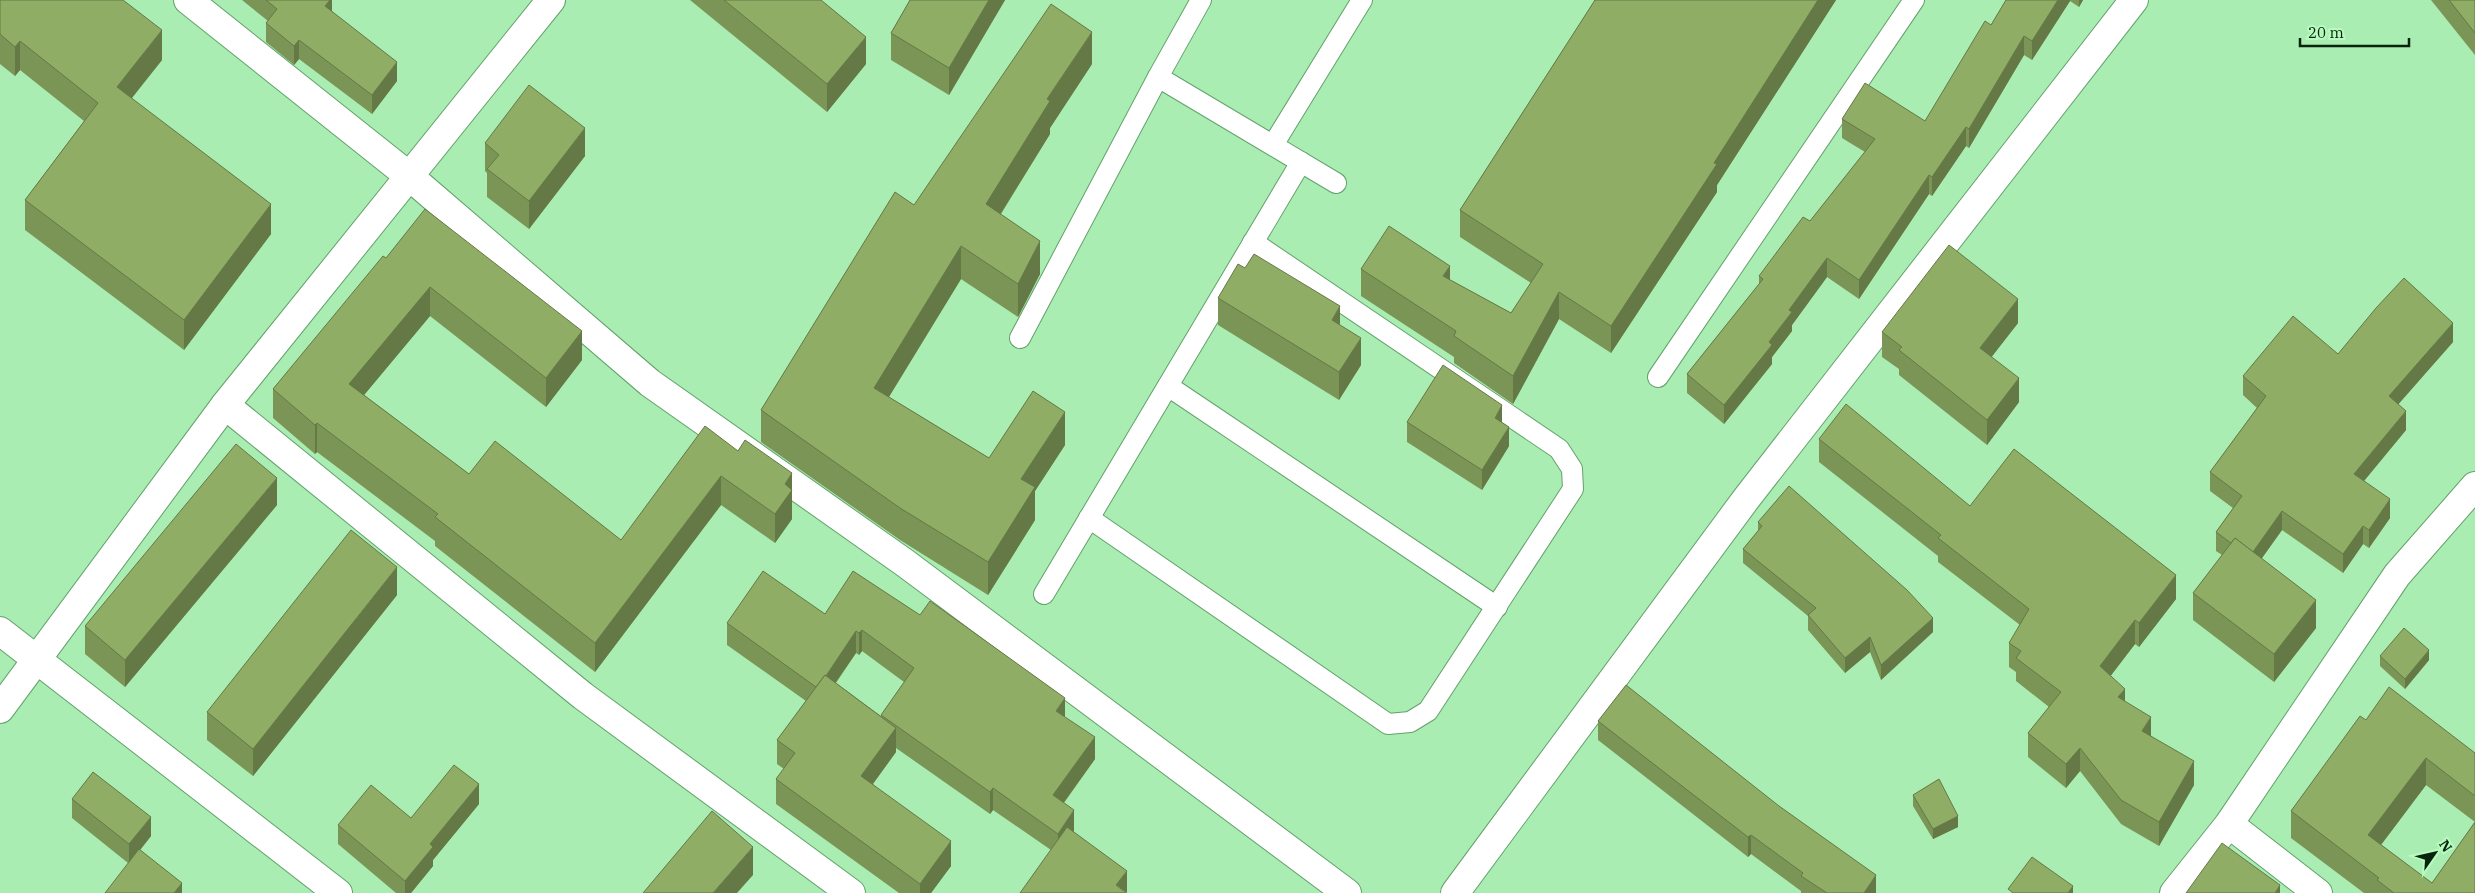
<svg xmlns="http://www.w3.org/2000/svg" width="2475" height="893" viewBox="0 0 2475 893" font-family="'IBM Plex Serif',serif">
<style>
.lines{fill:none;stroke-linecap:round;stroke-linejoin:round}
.service-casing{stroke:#62a26b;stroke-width:22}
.minor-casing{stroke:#62a26b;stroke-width:30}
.service{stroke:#fff;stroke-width:20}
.minor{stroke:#fff;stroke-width:28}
.wall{fill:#7b9556;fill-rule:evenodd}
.shaded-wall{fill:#647946}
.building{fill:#8fad64;stroke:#647946}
</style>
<rect width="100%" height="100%" fill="#aaedb2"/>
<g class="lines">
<defs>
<g id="service">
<polyline points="1158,77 1336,183"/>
<polyline points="1273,145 1362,0"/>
<polyline points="1020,338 1158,77 1201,0"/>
<polyline points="1658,377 1914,0"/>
<polyline points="1168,386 1497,607"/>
<polyline points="1089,518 1388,724 1410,722 1428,711 1573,489 1572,469 1559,449 1253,242"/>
<polyline points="1044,594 1301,162"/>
</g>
<g id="minor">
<polyline points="188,0 409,176 650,383 905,563 1347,893"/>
<polyline points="225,405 583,696 851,893"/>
<polyline points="0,631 338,893"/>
<polyline points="0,709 225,405 551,0"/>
<polyline points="2229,824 2318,893"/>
<polyline points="1455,893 1746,499 2134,0"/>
<polyline points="2174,893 2229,824 2397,575 2475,486"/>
</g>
</defs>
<use href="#service" class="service-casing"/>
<use href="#minor" class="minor-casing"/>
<use href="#service" class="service"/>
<use href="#minor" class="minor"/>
</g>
<g class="wall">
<polygon points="0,0 162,60 131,98 271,234 184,350 25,230 25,200 84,121 20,70 15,76 0,64"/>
<polygon points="242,0 332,0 332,11 397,81 372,114 299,59 294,65 266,42 266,23 268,21"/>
<polygon points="690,0 821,0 866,64 827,112"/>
<polygon points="910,0 1005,0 949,95 891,60 891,33"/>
<polygon points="1595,0 1836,0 1717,185 1717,192 1611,353 1559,319 1513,404 1454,363 1454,357 1361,296 1361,269 1450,280 1511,313 1531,283 1460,237 1460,210"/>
<polygon points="2006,0 2083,0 2079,7 2070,1 2032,60 2024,55 1969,148 1966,146 1932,196 1929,194 1859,299 1827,277 1792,325 1792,331 1772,357 1772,364 1724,424 1687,393 1687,374 1759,284 1759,276 1810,221 1865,152 1842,138 1842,119 1925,121 1991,25"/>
<polygon points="2431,0 2475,0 2475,55"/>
<polygon points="1092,64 1050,128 1050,134 1001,214 1040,274 1018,317 961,279 889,397 989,458 1065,445 1035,491 1035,520 988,595 900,540 761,442 761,410 914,205"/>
<polygon points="485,143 585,156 529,229 487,197 487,173 485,171"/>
<polygon points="386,258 582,360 546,407 430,316 364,395 469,474 621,540 738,451 792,489 792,519 775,543 721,505 595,672 435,546 435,541 317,452 315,454 273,418 273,389"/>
<polygon points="1218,298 1340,325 1361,365 1339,400 1218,325"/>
<polygon points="2018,323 1991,357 2019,402 1987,445 1899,375 1899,369 1882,357 1882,332"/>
<polygon points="2453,342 2398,404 2406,430 2364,481 2390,518 2369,548 2363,544 2343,573 2282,530 2261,559 2316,628 2274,682 2193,620 2193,593 2222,555 2216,551 2216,532 2233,508 2210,491 2210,472 2257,408 2243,395 2243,376 2338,354"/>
<polygon points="1407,422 1502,422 1509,446 1482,490 1407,442"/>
<polygon points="1819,439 2176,599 2139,647 2135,644 2110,676 2125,701 2151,736 2194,785 2159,846 2121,824 2080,771 2066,788 2028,757 2028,733 2049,707 2016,681 2016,672 2009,667 2009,643 2020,625 1938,562 1938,556 1819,462"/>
<polygon points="277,505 125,687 85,654 85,626"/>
<polygon points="1758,522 1933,632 1881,680 1870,652 1845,673 1808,630 1808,616 1743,563 1743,549 1758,531"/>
<polygon points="397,595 253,776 207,740 207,712"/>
<path d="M 825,614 L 1065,717 L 1095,759 L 1064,803 L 1074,832 L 1074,833 L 1051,850 L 993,810 L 990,814 L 896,748 L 896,752 L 873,784 L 951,866 L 931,893 L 899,893 L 776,804 L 776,779 L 784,769 L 777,764 L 777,740 L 806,701 L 727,645 L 727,623 ZM 862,651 L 904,682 L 881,716 L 836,683 L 856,653 L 859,655 Z"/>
<polygon points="2380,656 2429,660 2405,689 2380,666"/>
<path d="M 2366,720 L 2475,753 L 2475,893 L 2364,893 L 2291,838 L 2291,811 ZM 2426,785 L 2475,822 L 2432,883 L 2381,845 Z"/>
<polygon points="1598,721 1876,893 1801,893 1801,891 1751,854 1748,857 1598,740"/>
<polygon points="1913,795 1958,827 1933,839 1913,806"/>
<polygon points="72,799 151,836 140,850 182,893 128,863 72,818"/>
<polygon points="479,804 433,860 433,866 411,893 396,893 338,844 338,825 411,818"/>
</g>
<g class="shaded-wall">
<polygon points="330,0 332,0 332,17 325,6"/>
<polygon points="989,0 1005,0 949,95 949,68"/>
<polygon points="1818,0 1836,0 1717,185 1717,192 1611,353 1611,326 1714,163"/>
<polygon points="2058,0 2070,0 2070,1 2032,60 2032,41"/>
<polygon points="2079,0 2083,0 2079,7"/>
<polygon points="162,30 162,60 117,117 117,87"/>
<polygon points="1092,32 1092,64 1050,128 1050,134 986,237 986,204 1047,99"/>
<polygon points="2024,36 2024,55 1969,148 1969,129"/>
<polygon points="866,37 866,64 827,112 827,84"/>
<polygon points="299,40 299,59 294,65 294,46"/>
<polygon points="20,41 20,70 15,76 15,47"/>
<polygon points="397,62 397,81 372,114 372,95"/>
<polygon points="1966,127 1966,146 1932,196 1932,177"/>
<polygon points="585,128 585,156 529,229 529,201"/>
<polygon points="1929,175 1929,194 1859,299 1859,280"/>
<polygon points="271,204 271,234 184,350 184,320"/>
<polygon points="1040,241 1040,274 1018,317 1018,284"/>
<polygon points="961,246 961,279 874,421 874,388"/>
<polygon points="1827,258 1827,277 1792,325 1792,331 1772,357 1772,364 1724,424 1724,405 1769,342 1789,310"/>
<polygon points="1450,266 1450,293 1443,276"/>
<polygon points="430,287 430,316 349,413 349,384"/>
<polygon points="1559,292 1559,319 1513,404 1513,376"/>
<polygon points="2018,299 2018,323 1980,372 1980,348"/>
<polygon points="1340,306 1340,334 1332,320"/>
<polygon points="2453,323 2453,342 2389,415 2389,396"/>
<polygon points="582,331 582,360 546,407 546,378"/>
<polygon points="1361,338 1361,365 1339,400 1339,372"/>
<polygon points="2019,378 2019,402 1987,445 1987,420"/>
<polygon points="1502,405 1502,425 1495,418"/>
<polygon points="2406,411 2406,430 2354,493 2354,474"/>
<polygon points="1065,412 1065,445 1035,491 1035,520 988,595 988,562 1021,479"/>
<polygon points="317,423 317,452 315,454 315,425"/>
<polygon points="1509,427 1509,446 1482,490 1482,470"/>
<polygon points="792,473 792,519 775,543 775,514 785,484"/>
<polygon points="721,476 721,505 595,672 595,643"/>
<polygon points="277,478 277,505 125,687 125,660"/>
<polygon points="2390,499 2390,518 2369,548 2369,530"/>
<polygon points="2282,511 2282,530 2250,575 2250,556"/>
<polygon points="2363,526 2363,544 2343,573 2343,554"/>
<polygon points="397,567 397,595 253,776 253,749"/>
<polygon points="2176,575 2176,599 2139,647 2139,623"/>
<polygon points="2316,600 2316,628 2274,682 2274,654"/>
<polygon points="1933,618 1933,632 1881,680 1881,665"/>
<polygon points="2135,620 2135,644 2100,690 2100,666"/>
<polygon points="862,630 862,651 859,655 859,633"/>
<polygon points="856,631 856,653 817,709 817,687"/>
<polygon points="1870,637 1870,652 1845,673 1845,658"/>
<polygon points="2429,650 2429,660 2405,689 2405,679"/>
<polygon points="2125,689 2125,713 2118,697"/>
<polygon points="1065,698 1065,719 1056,711"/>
<polygon points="2151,717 2151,741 2142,731"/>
<polygon points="896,728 896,752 861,800 861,776"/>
<polygon points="1095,737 1095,759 1053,817 1053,795"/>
<polygon points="2080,748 2080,771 2066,788 2066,764"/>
<polygon points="2426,758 2426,785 2368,862 2368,835"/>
<polygon points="2194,761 2194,785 2159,846 2159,822"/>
<polygon points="479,784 479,804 433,860 433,866 411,893 405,893 405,881 430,844"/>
<polygon points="993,788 993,810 990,814 990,792"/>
<polygon points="1074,810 1074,832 1058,855 1058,834"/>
<polygon points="1958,816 1958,827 1933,839 1933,829"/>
<polygon points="151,817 151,836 129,864 129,844"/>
<polygon points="1751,835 1751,854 1748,857 1748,837"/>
<polygon points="951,841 951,866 931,893 920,893 920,884"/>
<polygon points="753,847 753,875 737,893 713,893"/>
<polygon points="1127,871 1127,893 1116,885"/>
<polygon points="1876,875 1876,893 1864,893"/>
<polygon points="182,883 182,893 174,893"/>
<polygon points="2280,885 2280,893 2275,893"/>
<polygon points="2073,886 2073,893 2068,893"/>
</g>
<g class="building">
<polygon points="0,0 123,0 162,30 117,87 271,204 184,320 25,200 98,103 20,41 15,47 0,34"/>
<polygon points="266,0 330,0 325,6 397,62 372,95 299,40 294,46 266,23 277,9"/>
<polygon points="724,0 821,0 866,37 827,84"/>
<polygon points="910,0 989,0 949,68 891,33"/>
<polygon points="1595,0 1818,0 1714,163 1717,164 1611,326 1559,292 1513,376 1454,336 1456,331 1361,269 1389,226 1450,266 1443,276 1511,313 1543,264 1460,210"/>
<polygon points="2006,0 2058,0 2032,41 2024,36 1969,129 1966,127 1932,177 1929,175 1859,280 1827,258 1789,310 1792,312 1769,342 1772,345 1724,405 1687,374 1763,279 1759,276 1803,217 1810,221 1875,139 1842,119 1865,83 1925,121 1985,21 1991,25"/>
<polygon points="2449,0 2475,0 2475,33"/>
<polygon points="1051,4 1092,32 1047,99 1050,101 986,204 1040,241 1018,284 961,246 874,388 989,458 1033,391 1065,412 1021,479 1035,487 988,562 900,508 761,410 895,192 914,205"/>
<polygon points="529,85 585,128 529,201 487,169 499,155 485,143"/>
<polygon points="425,209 582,331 546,378 430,287 349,384 469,474 495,441 621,540 705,426 738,451 745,440 792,473 785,484 792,490 775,514 721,476 595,643 435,517 438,514 317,423 315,425 273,389 383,256 386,258"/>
<polygon points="1949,245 2018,299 1980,348 2019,378 1987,420 1899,350 1902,347 1882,332"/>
<polygon points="1254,254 1340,306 1332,320 1361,338 1339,372 1218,298 1238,264 1245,268"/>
<polygon points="2404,278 2453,323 2389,396 2406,411 2354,474 2390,499 2369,530 2363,526 2343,554 2282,511 2253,552 2235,538 2231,543 2216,532 2242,496 2210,472 2266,396 2243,376 2293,316 2338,354 2376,308"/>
<polygon points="1443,365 1502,405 1495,418 1509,427 1482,470 1407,422"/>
<polygon points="1846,404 1970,506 2014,449 2176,575 2139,623 2135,620 2100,666 2125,689 2118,697 2151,717 2142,731 2194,761 2159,822 2121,800 2080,748 2066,764 2028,733 2061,692 2016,658 2021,651 2009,643 2029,609 1938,538 1941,535 1819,439"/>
<polygon points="236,444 277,478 125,660 85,626"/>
<polygon points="1789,486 1907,590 1933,618 1881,665 1870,637 1845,658 1808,615 1816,608 1743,549 1762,526 1758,522"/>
<polygon points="351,530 397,567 253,749 207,712"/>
<polygon points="2235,538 2316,600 2274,654 2193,593"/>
<polygon points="763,571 825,614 853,571 920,615 930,601 1065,698 1056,711 1095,737 1053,795 1074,810 1058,834 993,788 990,792 881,715 914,668 862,630 859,633 856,631 826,676 825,675 816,687 727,623"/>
<polygon points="2404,628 2429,650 2405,679 2380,656"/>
<polygon points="825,675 896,728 861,776 951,841 920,884 776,779 795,753 777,740"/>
<polygon points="1626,685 1779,806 1876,875 1864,893 1827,893 1801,876 1803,873 1751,835 1748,837 1598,721"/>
<polygon points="2389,687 2475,753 2475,796 2426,758 2368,835 2432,883 2475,822 2475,893 2394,893 2377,880 2379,878 2291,811 2360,716 2366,720"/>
<polygon points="454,765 479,784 430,844 433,847 405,881 338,825 371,785 411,818"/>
<polygon points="93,772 151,817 129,844 72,799"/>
<polygon points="1939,779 1958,816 1933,829 1913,795"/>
<polygon points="712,811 753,847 713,893 643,893"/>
<polygon points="1067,827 1127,871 1116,885 1126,893 1020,893"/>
<polygon points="2222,843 2280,885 2275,893 2186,893"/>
<polygon points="139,849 182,883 174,893 105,893"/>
<polygon points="2032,857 2073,886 2068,893 2013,893 2008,889"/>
</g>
<g transform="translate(2435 853) rotate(56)" stroke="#b7fbbe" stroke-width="4" paint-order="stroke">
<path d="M0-4L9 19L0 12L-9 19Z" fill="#08230d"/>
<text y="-8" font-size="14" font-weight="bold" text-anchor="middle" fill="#08230d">N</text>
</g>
<path d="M2300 38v8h109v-8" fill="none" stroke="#08230d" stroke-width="2.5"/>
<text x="2308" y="38" font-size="15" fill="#08230d" stroke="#b7fbbe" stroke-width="4" paint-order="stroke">20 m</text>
</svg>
